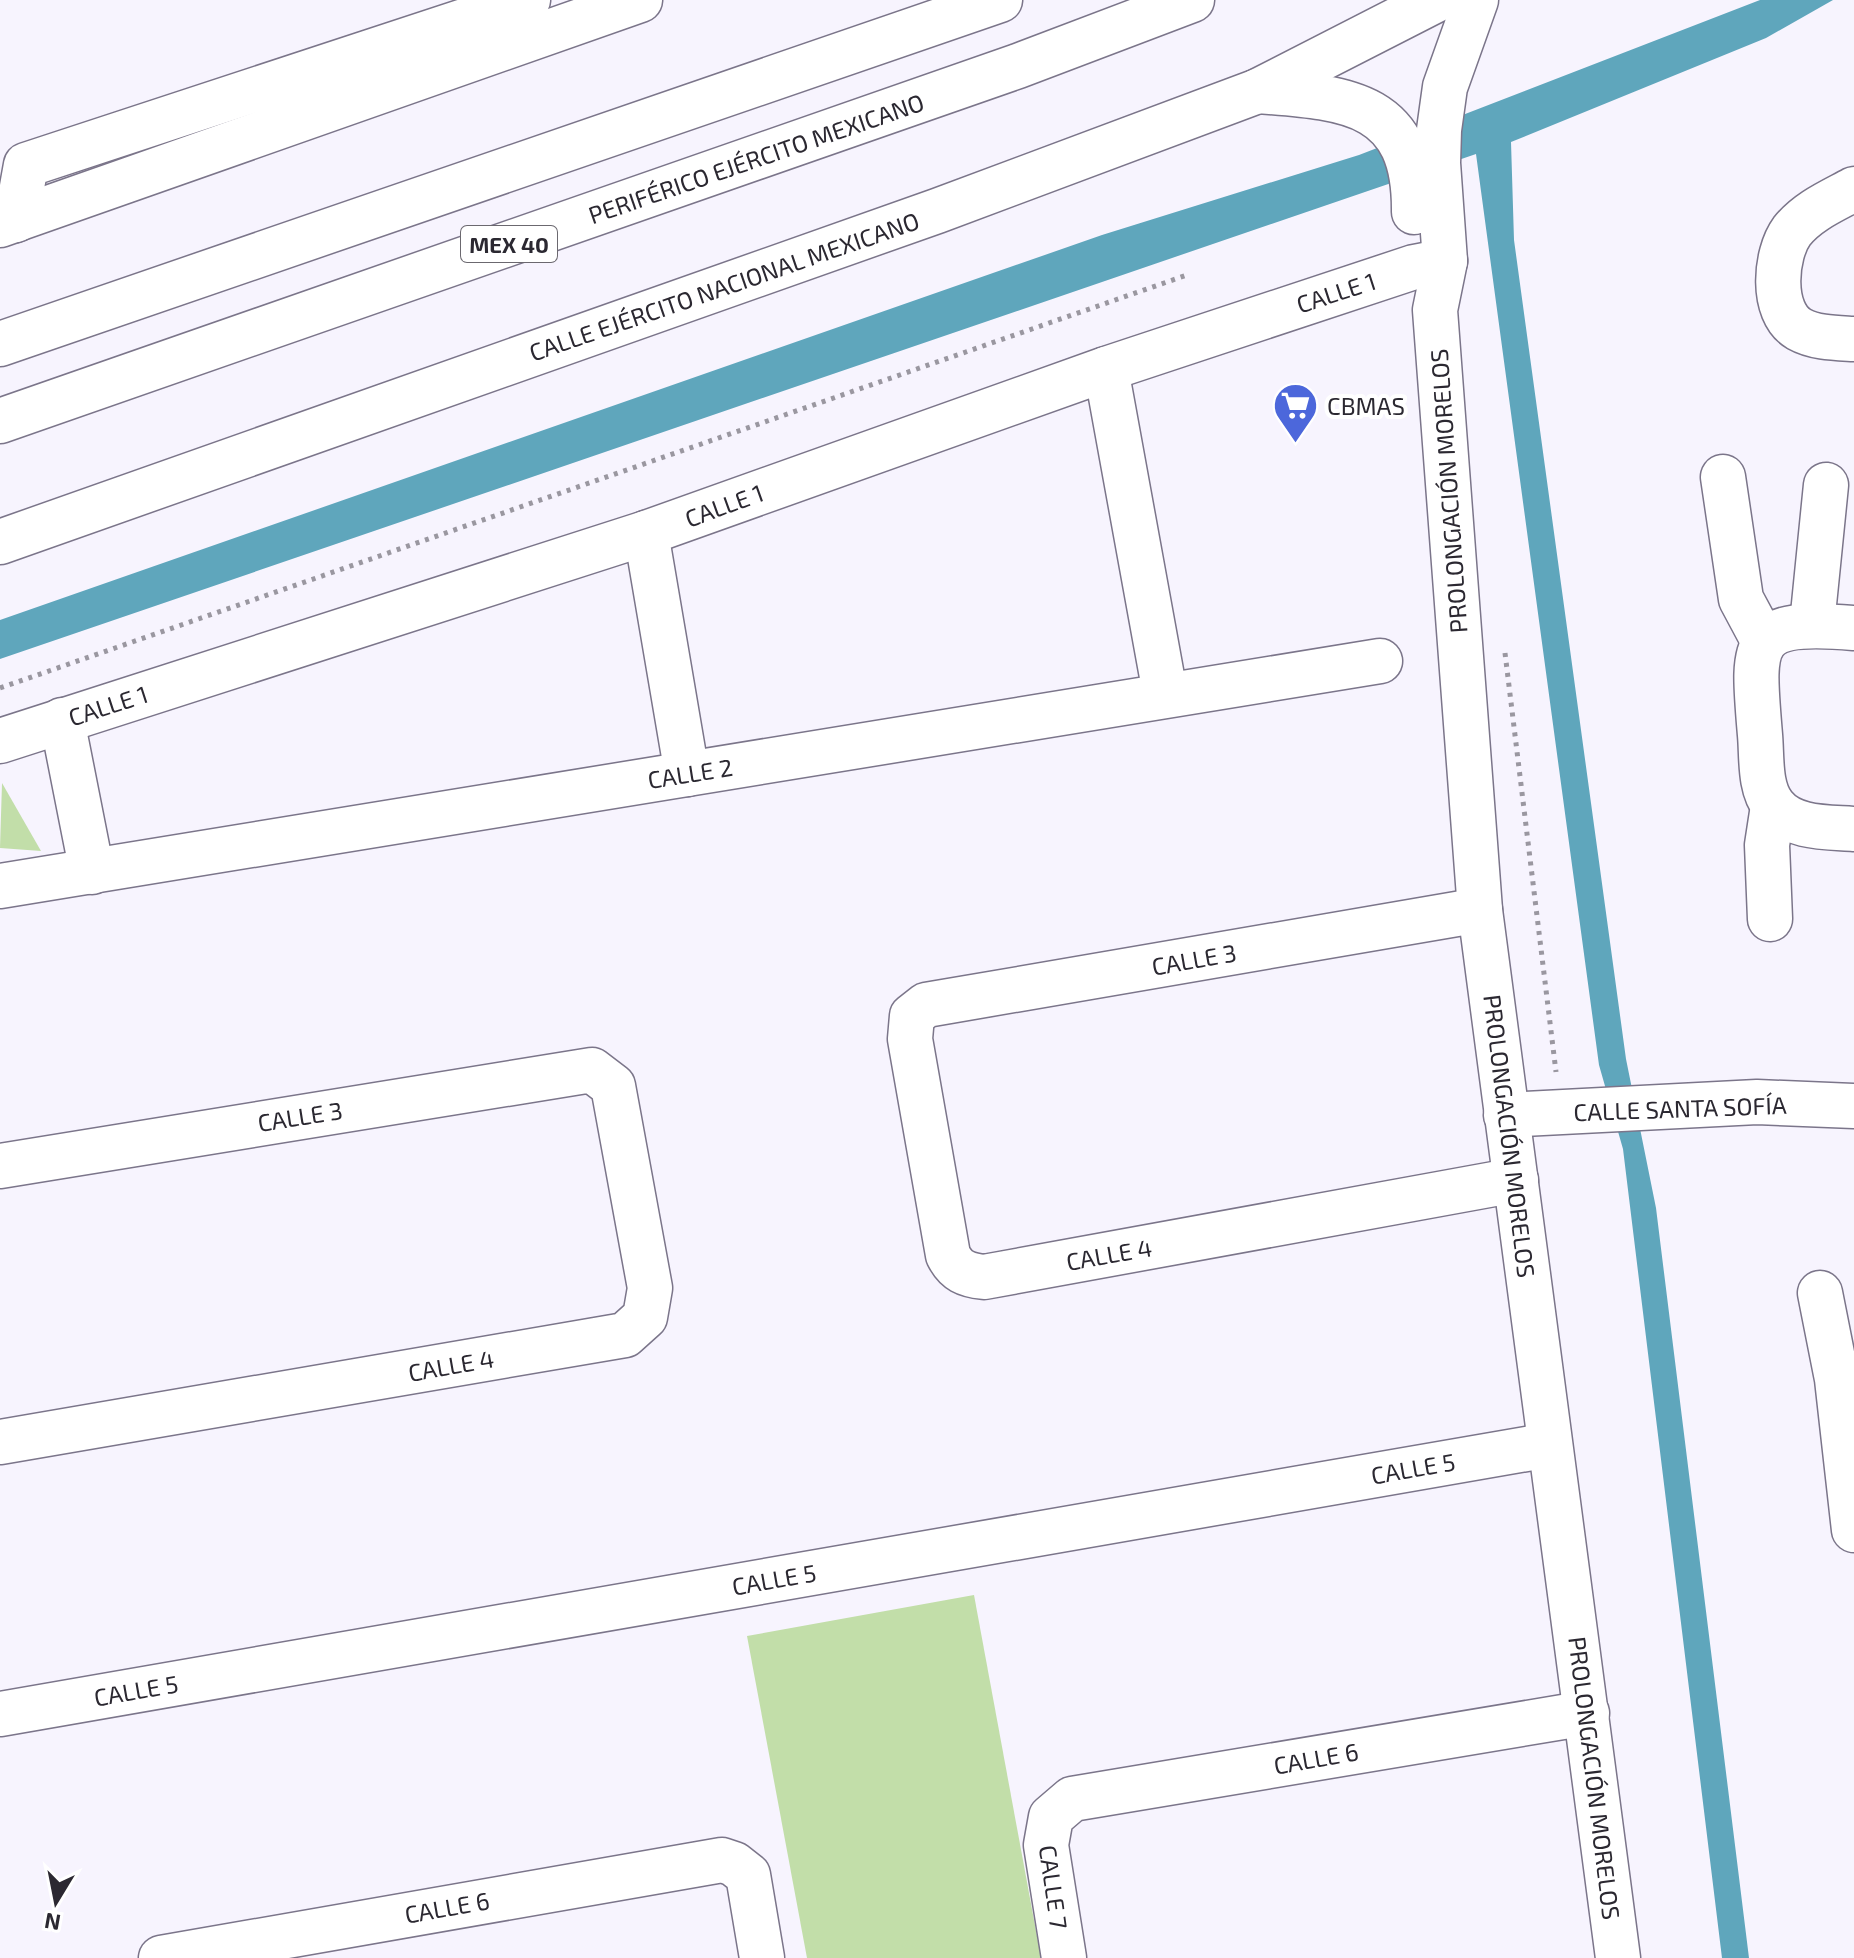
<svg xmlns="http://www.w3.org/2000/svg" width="1854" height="1958" viewBox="0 0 1854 1958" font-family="'Exo 2',sans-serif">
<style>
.green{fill:#c2dea9}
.water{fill:#5fa6bc}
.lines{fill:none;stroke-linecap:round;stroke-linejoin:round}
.street-casing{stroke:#7b758a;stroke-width:47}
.secondary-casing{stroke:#7b758a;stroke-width:47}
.highway-casing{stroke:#7b758a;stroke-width:47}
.path{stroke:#9a97a0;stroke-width:5;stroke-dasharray:4 6;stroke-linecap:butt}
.street{stroke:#fff;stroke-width:44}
.secondary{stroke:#fff;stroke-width:44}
.highway{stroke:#fff;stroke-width:44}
.labels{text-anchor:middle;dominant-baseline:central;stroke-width:8;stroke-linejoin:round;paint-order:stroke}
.shield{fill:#fff;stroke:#6b686f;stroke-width:2}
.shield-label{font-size:22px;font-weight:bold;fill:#2b2831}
.street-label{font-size:24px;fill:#2b2831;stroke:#fff}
.poi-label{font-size:24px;fill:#2b2831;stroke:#fff;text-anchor:start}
</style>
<rect width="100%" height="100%" fill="#f7f4fe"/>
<g class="green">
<polygon points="2,783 41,851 0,848"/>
<polygon points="974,1595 1041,1958 807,1958 747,1636"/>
</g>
<polygon class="water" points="1760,0 1833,0 1766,38 1511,142 1514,240 1626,1059 1656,1208 1749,1958 1722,1958 1623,1149 1599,1065 1476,154 0,659 0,620 1102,235 1359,155"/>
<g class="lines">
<defs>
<g id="street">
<path d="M 1854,189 C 1832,201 1808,211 1792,231 C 1775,254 1770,312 1799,329 C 1815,338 1836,338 1854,339"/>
<polyline points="16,220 26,165 528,0"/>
<polyline points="1106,369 1165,693"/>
<polyline points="1723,477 1741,599 1764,642"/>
<polyline points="646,533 687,774"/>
<polyline points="1812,624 1826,485"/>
<path d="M 1854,628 C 1748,619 1752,640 1760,735 C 1762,757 1759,788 1774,806 C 1792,829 1827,827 1854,829"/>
<polyline points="62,720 92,872"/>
<polyline points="0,741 646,533 1106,369 1414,267 1445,261"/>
<polyline points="0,886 1380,661"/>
<path d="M 1480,910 L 926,1005 L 912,1016 L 910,1039 L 948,1255 C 956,1271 966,1275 984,1277 L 1516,1180"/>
<polyline points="1770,919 1767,845 1773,806"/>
<polyline points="0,1166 592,1070 613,1086 650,1288 645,1317 625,1335 0,1442"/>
<polyline points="1820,1293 1837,1379 1854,1530"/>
<polyline points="0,1714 1549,1445"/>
<polyline points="161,1958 722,1860 734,1864 748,1875 762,1958"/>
<polyline points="1064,1958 1046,1845 1051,1817 1072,1799 1587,1713"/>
</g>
<g id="secondary">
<polyline points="1476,0 1445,87 1439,130 1438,163 1445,261 1435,310 1480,910 1618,1958"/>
<path d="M 1258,91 C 1349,98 1415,102 1414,212"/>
<polyline points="0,225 640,0"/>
<polyline points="0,542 937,211 1258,91 1436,0"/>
<polyline points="1506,1115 1757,1102 1854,1106"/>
</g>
<g id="highway">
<polyline points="0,344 1000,0"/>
<polyline points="0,421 1018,66 1192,0"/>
</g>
</defs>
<use href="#street" class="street-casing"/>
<use href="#secondary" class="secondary-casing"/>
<use href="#highway" class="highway-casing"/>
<g class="path">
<polyline points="1505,653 1556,1072"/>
<polyline points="0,688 1187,275"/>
</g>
<use href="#street" class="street"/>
<use href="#secondary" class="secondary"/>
<use href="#highway" class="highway"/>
</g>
<defs>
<symbol id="supermarket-pin" viewBox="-11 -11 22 30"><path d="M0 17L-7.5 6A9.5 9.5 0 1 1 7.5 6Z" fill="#4c67db" stroke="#fff"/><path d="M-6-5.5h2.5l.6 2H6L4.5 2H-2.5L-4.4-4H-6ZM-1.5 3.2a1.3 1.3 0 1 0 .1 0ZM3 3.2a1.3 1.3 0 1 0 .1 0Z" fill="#fff"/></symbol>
</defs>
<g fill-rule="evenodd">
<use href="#supermarket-pin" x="1270" y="380" width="51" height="69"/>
</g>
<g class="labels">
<rect class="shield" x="461" y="226" width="96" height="36" rx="6"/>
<g class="shield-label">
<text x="509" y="244">MEX 40</text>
</g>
<g class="street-label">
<text transform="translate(756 158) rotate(-19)">PERIFÉRICO EJÉRCITO MEXICANO</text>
<text transform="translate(724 286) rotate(-19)">CALLE EJÉRCITO NACIONAL MEXICANO</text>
<text transform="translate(1336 292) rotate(-18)">CALLE 1</text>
<text transform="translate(1448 491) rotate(-94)">PROLONGACIÓN MORELOS</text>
<text transform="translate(724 505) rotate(-20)">CALLE 1</text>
<text transform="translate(108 705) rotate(-18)">CALLE 1</text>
<text transform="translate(690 773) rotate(-9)">CALLE 2</text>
<text transform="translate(1194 959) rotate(-10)">CALLE 3</text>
<text transform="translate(1680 1108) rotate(-2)">CALLE SANTA SOFÍA</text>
<text transform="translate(300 1116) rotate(-9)">CALLE 3</text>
<text transform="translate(1510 1136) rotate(83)">PROLONGACIÓN MORELOS</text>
<text transform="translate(1109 1254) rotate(-10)">CALLE 4</text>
<text transform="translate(451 1365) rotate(-10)">CALLE 4</text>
<text transform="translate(1413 1468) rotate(-10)">CALLE 5</text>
<text transform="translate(774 1579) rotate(-10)">CALLE 5</text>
<text transform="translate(136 1690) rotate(-10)">CALLE 5</text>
<text transform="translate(1316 1758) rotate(-10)">CALLE 6</text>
<text transform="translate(1595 1778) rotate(83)">PROLONGACIÓN MORELOS</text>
<text transform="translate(1054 1887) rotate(82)">CALLE 7</text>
<text transform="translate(447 1907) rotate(-10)">CALLE 6</text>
</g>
<g class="poi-label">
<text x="1327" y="405">CBMAS</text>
</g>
</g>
<g transform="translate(56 1902) rotate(190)" stroke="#ffffff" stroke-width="6" paint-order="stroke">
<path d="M0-6L14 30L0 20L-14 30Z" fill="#2b2831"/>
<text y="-12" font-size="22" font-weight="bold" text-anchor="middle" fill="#2b2831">N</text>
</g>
</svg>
